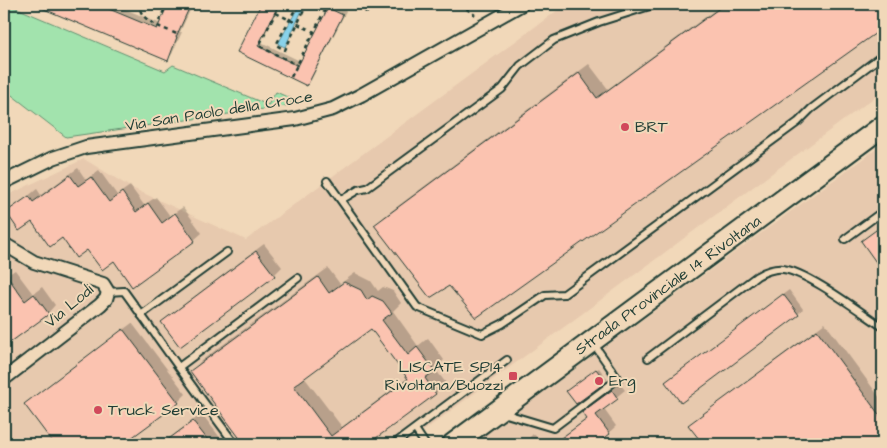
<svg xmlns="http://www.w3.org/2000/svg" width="887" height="448" viewBox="0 0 887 448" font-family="'Architects Daughter',sans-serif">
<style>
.built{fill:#e7c9ae}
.green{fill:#a2e3ad;stroke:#609070}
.water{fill:#89d2ea;stroke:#5f96a1}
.shadow{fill:#0003;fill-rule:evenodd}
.building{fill:#fbc3b0;stroke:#1f3d34;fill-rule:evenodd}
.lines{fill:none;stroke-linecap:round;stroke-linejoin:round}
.lane-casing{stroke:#1f3d34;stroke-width:10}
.street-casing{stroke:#1f3d34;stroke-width:16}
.primary-casing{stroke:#1f3d34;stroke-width:24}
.path{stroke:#1f3d34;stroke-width:2.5;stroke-dasharray:4 4;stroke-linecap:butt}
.lane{stroke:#f1d8b9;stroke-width:6}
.street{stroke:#f1d8b9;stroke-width:12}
.primary{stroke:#f1d8b9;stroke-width:20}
.poi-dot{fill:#d1495b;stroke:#f1d8b9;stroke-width:2}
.labels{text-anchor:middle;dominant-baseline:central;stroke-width:4;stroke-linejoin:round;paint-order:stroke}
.street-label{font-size:16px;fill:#1f3d34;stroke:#f1d8b9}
.poi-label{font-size:16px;fill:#1f3d34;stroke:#f1d8b9;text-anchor:start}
</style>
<rect width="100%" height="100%" fill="#f1d8b9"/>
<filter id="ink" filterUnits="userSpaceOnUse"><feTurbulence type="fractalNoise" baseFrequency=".02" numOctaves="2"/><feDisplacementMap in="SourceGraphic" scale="10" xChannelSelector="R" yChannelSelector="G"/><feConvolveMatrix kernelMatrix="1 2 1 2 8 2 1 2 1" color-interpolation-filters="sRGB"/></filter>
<g filter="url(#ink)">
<g class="built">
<polygon points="566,4 607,4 609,7 614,4 883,4 883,91 406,444 4,444 4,197 84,159 130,187 246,240"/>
<polygon points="883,144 883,444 472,444"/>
</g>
<polygon class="green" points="4,4 7,4 165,71 173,65 268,105 276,92 292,99 292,105 66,137 4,89"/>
<polygon class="water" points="300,4 305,4 285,47 278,44"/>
<g class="shadow">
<polygon points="41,4 113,4 161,24 170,4 193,4 180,32 182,32 172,54 167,59 40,6"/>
<polygon points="262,4 280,4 261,42 302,62 329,8 333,4 346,11 311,80 307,84 238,52"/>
<polygon points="723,4 883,4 883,27 476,316 450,284 376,225 386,215 589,64 608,89"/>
<polygon points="78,168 86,180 99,170 117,195 130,186 144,205 156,197 170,216 183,207 202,233 194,240 114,259 62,237 32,220 8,212 37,189 41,195"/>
<polygon points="883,224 883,269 863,241"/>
<polygon points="264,244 282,267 274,275 163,322 171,314"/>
<path d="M 328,268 L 340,284 L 355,273 L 371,281 L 378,291 L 383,287 L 393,291 L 401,303 L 393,311 L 418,346 L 428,338 L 444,360 L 435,369 L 446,383 L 436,393 L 366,444 L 245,444 L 192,371 L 201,361 ZM 371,327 L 408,378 L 342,427 L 304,377 Z"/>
<polygon points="15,270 33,294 42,287 55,305 48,313 4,345 4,273 6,276"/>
<polygon points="789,290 803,309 798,314 672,377"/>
<polygon points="132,323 186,394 178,402 121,444 55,444 25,405 33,397"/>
<polygon points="825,323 883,402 883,444 704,444 690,425 698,418"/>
<polygon points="599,368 607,379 605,381 570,389"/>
<polygon points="620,384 625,390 603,408 616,426 597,444 552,444 588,418 584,412"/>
<polygon points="202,414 225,444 161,444"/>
<polygon points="533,434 548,444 523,444"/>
</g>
<g class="building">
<polygon points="32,4 97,4 157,29 168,4 191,4 176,37 177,37 168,61"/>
<polygon points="261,4 279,4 258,46 298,66 328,8 343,15 307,86 237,52"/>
<polygon points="725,4 883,4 883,28 476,318 449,286 430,298 374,225 579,73 597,98"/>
<polygon points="70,175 78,186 91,177 109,202 122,192 136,212 148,203 162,223 175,213 195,241 132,287 114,261 102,270 87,250 76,258 62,238 50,247 32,222 19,231 6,212 29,196 33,202"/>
<polygon points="883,225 883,272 861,241"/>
<polygon points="256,251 275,276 180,347 161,322"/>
<polygon points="4,272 25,301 34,294 49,314 4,347"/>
<path d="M 318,277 L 329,293 L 344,282 L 361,290 L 367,300 L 372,296 L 383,301 L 392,313 L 382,320 L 408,355 L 417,347 L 435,371 L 425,378 L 436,394 L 368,444 L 244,444 L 190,371 ZM 371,329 L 408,379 L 331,436 L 294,386 Z"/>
<polygon points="783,294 799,315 681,403 665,382"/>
<polygon points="123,329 179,403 123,444 54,444 24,404"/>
<polygon points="817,330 883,420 883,444 703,444 688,425"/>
<polygon points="596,369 606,382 576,404 566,391"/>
<polygon points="612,390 618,399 596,415 610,434 596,444 553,444 587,419 582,412"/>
<polygon points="193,421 211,444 162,444"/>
</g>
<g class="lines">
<defs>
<g id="lane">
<polyline points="327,181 417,307 482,334 502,324 545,295 564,294 798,122 811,109 883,55"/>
<polyline points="341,200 358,190 367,188 502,89 520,66 554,40 599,22 656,4"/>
<polyline points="845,239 883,211"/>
<path d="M 108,292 L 124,291 C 161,342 197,394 235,444"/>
<polyline points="141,315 227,252"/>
<path d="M 648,358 L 757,276 C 766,271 774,268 783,269 C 808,272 860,312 883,327"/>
<polyline points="179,367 298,278"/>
<polyline points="503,413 553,428 618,379 593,343"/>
<polyline points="415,429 425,444"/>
<polyline points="394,444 507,360"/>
</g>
<g id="street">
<polyline points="4,182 53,158 86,147 295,119 333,109 361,95 522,4"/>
<polyline points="4,244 34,262 103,284 108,292 106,299 100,305 4,379"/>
</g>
<polyline id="primary" points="453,444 883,126"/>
</defs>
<use href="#lane" class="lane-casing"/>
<use href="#street" class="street-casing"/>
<use href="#primary" class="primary-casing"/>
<g class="path">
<path d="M 138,4 L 140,4 C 137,21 166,29 179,35"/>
<polyline points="280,4 259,46 297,65"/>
<polyline points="298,4 276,45 285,50 307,4"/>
<polyline points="350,4 371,14"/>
<polyline points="460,4 475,15"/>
<polyline points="111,9 113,4"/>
<polyline points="276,13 314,32"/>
<polyline points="159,21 167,4"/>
<polyline points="291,77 328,4"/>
</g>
<use href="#lane" class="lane"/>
<use href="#street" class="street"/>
<use href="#primary" class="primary"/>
</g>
</g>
<g class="poi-dot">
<circle cx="625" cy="127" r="5"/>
<rect x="508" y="371" width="10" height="10" rx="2.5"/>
<circle cx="599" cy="381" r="5"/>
<circle cx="98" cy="410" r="5"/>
</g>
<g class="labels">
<g class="street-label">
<text transform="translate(219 111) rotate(-9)">Via San Paolo della Croce</text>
<text transform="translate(668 285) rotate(-36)">Strada Provinciale 14 Rivoltana</text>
<text transform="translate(69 306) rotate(-40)">Via Lodi</text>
</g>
<g class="poi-label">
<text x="635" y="127">BRT</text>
<text x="503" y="367" text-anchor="end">LISCATE SP14<tspan x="503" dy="18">Rivoltana/Buozzi</tspan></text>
<text x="609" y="381">Erg</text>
<text x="108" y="410">Truck Service</text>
</g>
</g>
<rect width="887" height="448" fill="none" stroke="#f1d8b9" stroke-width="20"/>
<rect x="10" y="10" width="867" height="428" fill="none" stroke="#1f3d34" stroke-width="2" filter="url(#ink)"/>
</svg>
